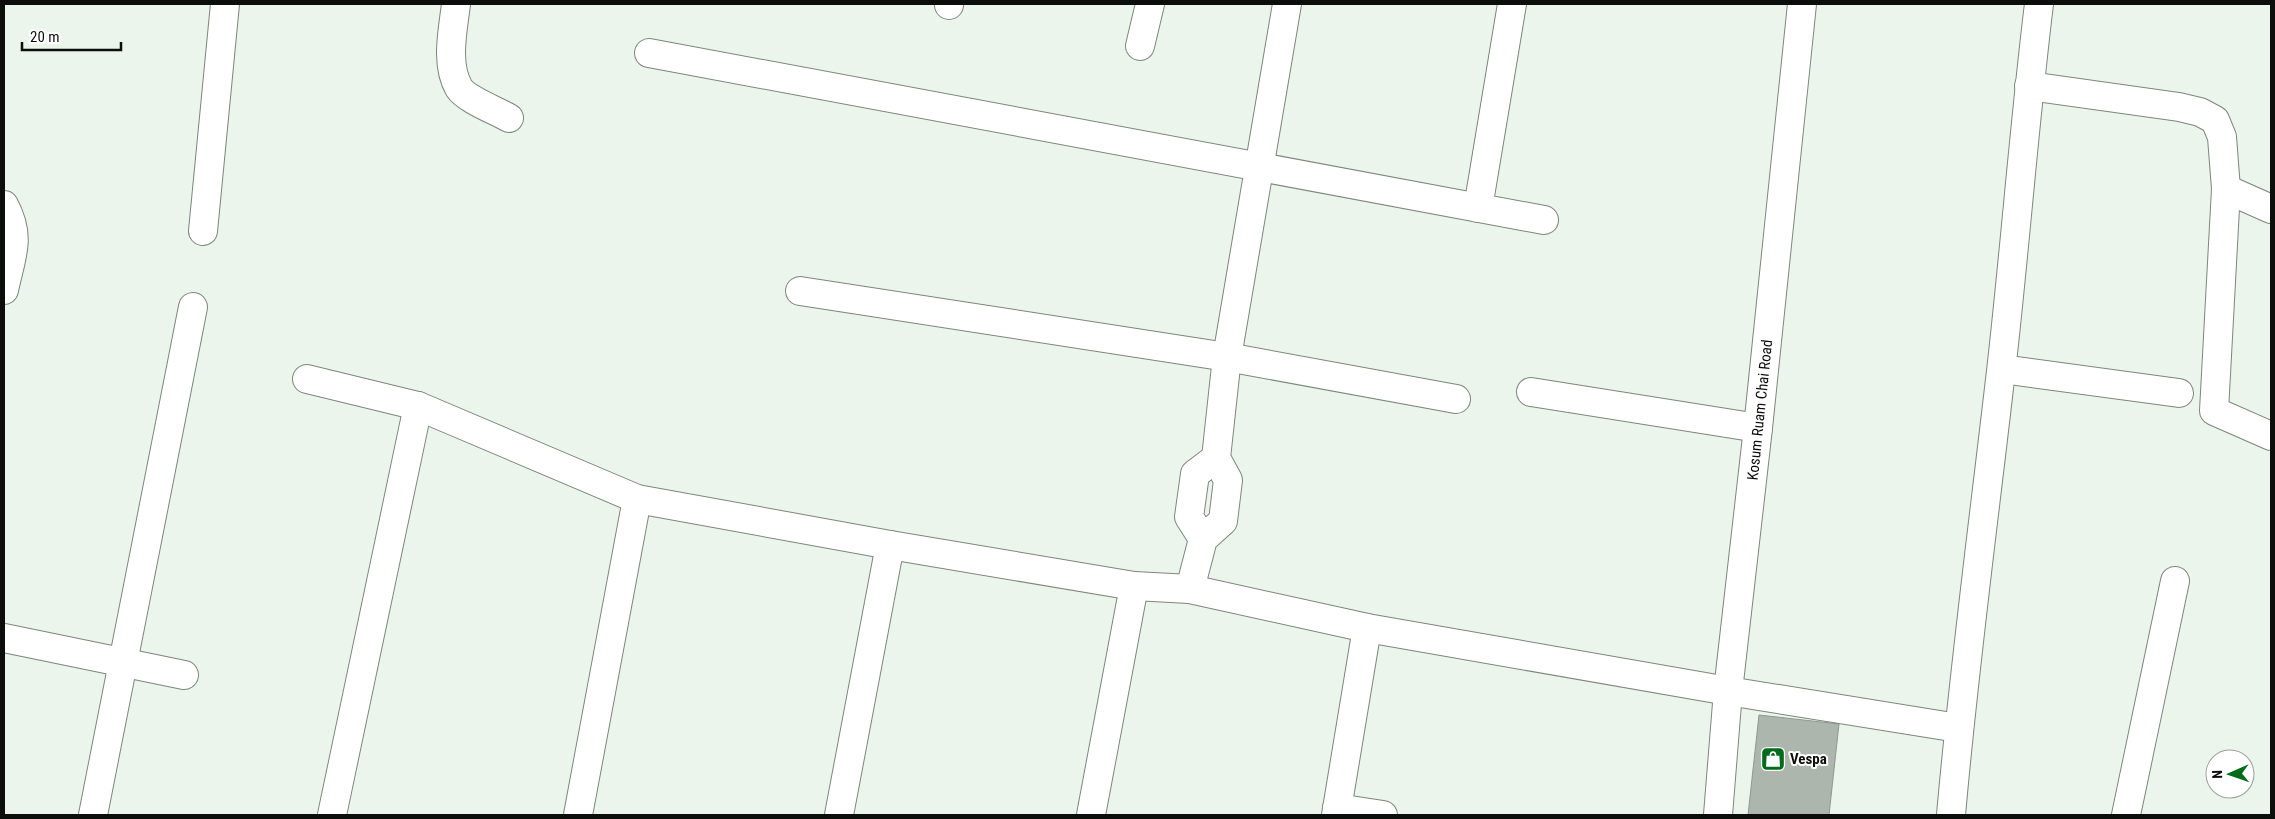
<svg xmlns="http://www.w3.org/2000/svg" width="2275" height="819" viewBox="0 0 2275 819" font-family="'Roboto Condensed',sans-serif">
<style>
.building{fill:#acb6ac;stroke:#8f988f}
.lines{fill:none;stroke-linecap:round;stroke-linejoin:round}
.minor-casing{stroke:#7d867d;stroke-width:30}
.minor{stroke:#fff;stroke-width:28}
.labels{text-anchor:middle;dominant-baseline:central;stroke-width:4;stroke-linejoin:round;paint-order:stroke}
.street-label{font-size:15px;fill:#0b0e0b;stroke:#fff}
.poi-label{font-size:15px;font-weight:bold;fill:#0b0e0b;stroke:#fff;text-anchor:start}
</style>
<rect width="100%" height="100%" fill="#ebf5eb"/>
<polygon class="building" points="1759,715 1839,724 1829,815 1748,815"/>
<g class="lines">
<defs>
<g id="minor">
<path d="M 456,4 C 453,30 445,64 459,88 C 466,99 497,111 509,118"/>
<polyline points="949,5 949,4"/>
<polyline points="1140,46 1150,4"/>
<polyline points="649,53 1544,220"/>
<polyline points="2029,86 2179,107 2200,112 2215,120 2222,137 2226,189 2214,411 2271,436"/>
<polyline points="2226,189 2271,209"/>
<path d="M 4,205 C 22,238 11,256 4,290"/>
<polyline points="1478,208 1512,4"/>
<polyline points="203,231 225,4"/>
<polyline points="800,291 1227,357 1456,399"/>
<polyline points="2002,369 2179,393"/>
<polyline points="307,379 418,406 637,499 890,545 1134,586 1190,589 1367,628 1728,691 1958,728"/>
<polyline points="1531,392 1758,428"/>
<polyline points="1203,539 1189,517 1195,474 1216,458"/>
<polyline points="1190,589 1203,539 1223,521 1228,480 1216,458 1227,357 1287,4"/>
<polyline points="4,638 184,675"/>
<polyline points="1337,808 1383,815"/>
<polyline points="93,815 193,307"/>
<polyline points="332,815 418,406"/>
<polyline points="578,815 637,499"/>
<polyline points="839,815 890,545"/>
<polyline points="1091,815 1134,586"/>
<polyline points="1336,815 1367,628"/>
<polyline points="1718,815 1728,691 1758,428 1802,4"/>
<path d="M 1951,815 C 1964,667 1984,519 2001,371 C 2015,249 2024,126 2039,4"/>
<polyline points="2126,815 2175,581"/>
</g>
</defs>
<use href="#minor" class="minor-casing"/>
<use href="#minor" class="minor"/>
</g>
<defs>
<symbol id="shop-square" viewBox="-11 -11 22 22"><rect x="-9" y="-9" width="18" height="18" rx="4" fill="#006b1a" stroke="#fff"/><path d="M-5-2.5h2.3a2.7 3.5 0 0 1 5.4 0H5L5.5 6h-11ZM-1.5-2.5h3a1.5 2.3 0 0 0-3 0Z" fill="#fff"/></symbol>
</defs>
<g fill-rule="evenodd">
<use href="#shop-square" x="1759" y="745" width="28" height="28"/>
</g>
<g class="labels">
<g class="street-label">
<text transform="translate(1760 410) rotate(-84)">Kosum Ruam Chai Road</text>
</g>
<g class="poi-label">
<text x="1790" y="759">Vespa</text>
</g>
</g>
<rect width="2275" height="819" fill="none" stroke="#0b0e0b" stroke-width="10"/>
<g transform="translate(2230 774) rotate(268)"><circle r="24" fill="#ffffff" stroke="#9d9f9d"/>
<path d="M0-4L9 19L0 12L-9 19Z" fill="#006b1a"/>
<text y="-8" font-size="14" font-weight="bold" text-anchor="middle" fill="#0b0e0b">N</text>
</g>
<path d="M22 42v8h99v-8" fill="none" stroke="#0b0e0b" stroke-width="2.5"/>
<text x="30" y="42" font-size="15" fill="#0b0e0b" stroke="#ffffff" stroke-width="4" paint-order="stroke">20 m</text>
</svg>
